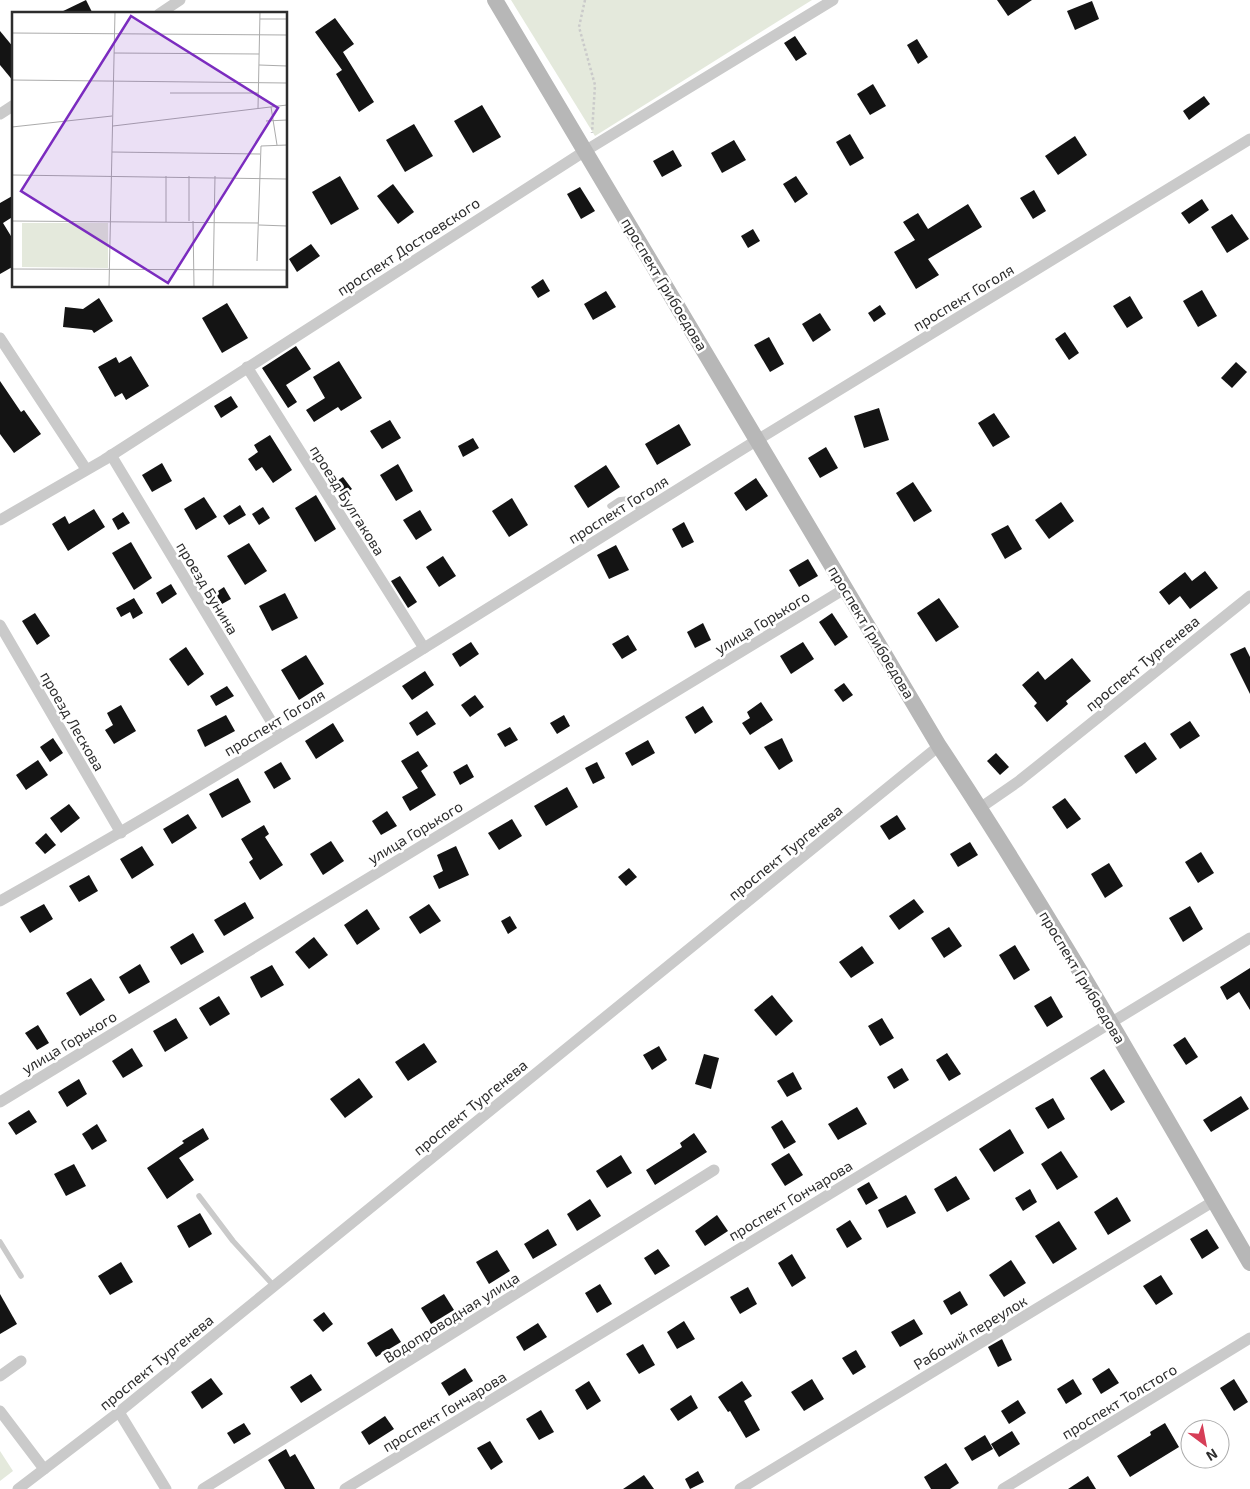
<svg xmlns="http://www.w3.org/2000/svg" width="1250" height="1489" viewBox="0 0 1250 1489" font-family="'Exo 2',sans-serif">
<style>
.green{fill:#e4e9dc}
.building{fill:#141414}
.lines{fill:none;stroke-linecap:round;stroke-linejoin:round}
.path{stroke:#cacaca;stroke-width:2.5;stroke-dasharray:2.5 2.5;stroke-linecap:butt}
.lane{stroke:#cacaca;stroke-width:5.5}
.street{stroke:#cacaca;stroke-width:11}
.secondary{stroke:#b7b7b7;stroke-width:16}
.labels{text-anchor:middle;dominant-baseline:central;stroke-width:5;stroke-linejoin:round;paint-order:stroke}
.street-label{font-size:15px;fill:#2d2d2d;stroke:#fff}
.inset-road{fill:none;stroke:#ababab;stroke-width:1}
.view{fill:#7b2cbf;fill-opacity:0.15;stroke:#7b2cbf;stroke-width:2.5}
.inset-edge{fill:none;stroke:#2d2d2d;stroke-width:2.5}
</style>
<rect width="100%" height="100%" fill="#fff"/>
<g class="green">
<polygon points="511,0 812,0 595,136"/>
<polygon points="0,1451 13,1471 0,1481"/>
</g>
<g class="building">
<polygon points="86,0 93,14 57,14"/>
<polygon points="997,0 1032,0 1008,16"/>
<polygon points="1092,1 1099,19 1075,30 1067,11"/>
<polygon points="335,18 354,44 343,52 374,102 359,112 336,74 342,70 315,32"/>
<polygon points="0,31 14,48 14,82 0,65"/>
<polygon points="795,36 807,54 796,61 784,43"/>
<polygon points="917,39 928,57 918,64 907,45"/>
<polygon points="873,84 886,106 870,115 857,94"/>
<polygon points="1204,96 1210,104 1189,120 1183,111"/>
<polygon points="482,105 501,137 473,153 454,121"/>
<polygon points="414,124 433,156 405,172 386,140"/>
<polygon points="850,134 864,158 850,166 836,142"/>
<polygon points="1075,136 1087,155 1058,175 1045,156"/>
<polygon points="734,140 746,160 722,173 711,153"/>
<polygon points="673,150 682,166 662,177 653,161"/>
<polygon points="340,176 359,209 331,225 312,192"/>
<polygon points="796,176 808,194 795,203 783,184"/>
<polygon points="393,184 414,212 398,224 377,196"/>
<polygon points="580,187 595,211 581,219 567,194"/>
<polygon points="1034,190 1046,211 1033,219 1020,198"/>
<polygon points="14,195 14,216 3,223 14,241 14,266 0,274 0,203"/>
<polygon points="1202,199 1209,210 1189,224 1181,213"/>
<polygon points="968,204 982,227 928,259 939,275 916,289 894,252 915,240 903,222 918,213 928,229"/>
<polygon points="1232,214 1249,239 1227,253 1211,227"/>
<polygon points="753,229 760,241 748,248 741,236"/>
<polygon points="311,244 320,256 297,272 289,259"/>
<polygon points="543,279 550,291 538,298 531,287"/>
<polygon points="1202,290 1217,316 1198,327 1183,301"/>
<polygon points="606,291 616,307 593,320 584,304"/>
<polygon points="1130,296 1143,318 1127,328 1113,306"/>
<polygon points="99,298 113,321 94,333 92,330 63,327 65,307 83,309"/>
<polygon points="227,303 248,338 222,353 202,318"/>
<polygon points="880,305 886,314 874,322 868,313"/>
<polygon points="820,313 831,330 813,342 802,324"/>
<polygon points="1065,332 1079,353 1069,360 1055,339"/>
<polygon points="769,337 784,364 770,372 754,345"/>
<polygon points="296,346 311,369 286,385 297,402 288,408 262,368"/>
<polygon points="131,356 149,386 126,400 122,393 115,397 98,367 116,357 119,363"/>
<polygon points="339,361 362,398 341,411 338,407 314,422 306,410 325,398 313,377"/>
<polygon points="1236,362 1247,372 1232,388 1221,378"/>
<polygon points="0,381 21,412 24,410 41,434 14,453 0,434"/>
<polygon points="231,396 238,407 221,418 214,406"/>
<polygon points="879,408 889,440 864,448 854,416"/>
<polygon points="994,413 1010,437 993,447 978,423"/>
<polygon points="390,420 401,438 382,449 370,431"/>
<polygon points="679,424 691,445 657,465 645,444"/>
<polygon points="270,435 292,470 273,483 262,467 256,471 248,459 258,452 254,445"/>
<polygon points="473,438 479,448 463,457 458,446"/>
<polygon points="826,447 838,468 820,478 808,458"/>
<polygon points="162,463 172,481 152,492 142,475"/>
<polygon points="398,464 413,491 396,501 380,475"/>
<polygon points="606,465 620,487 588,508 574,486"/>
<polygon points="343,477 352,489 343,495 334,483"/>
<polygon points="756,478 768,496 746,511 734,493"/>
<polygon points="913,482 932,511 914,522 896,493"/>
<polygon points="316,495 336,529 315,542 295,508"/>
<polygon points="204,497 217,517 196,530 184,509"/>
<polygon points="512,498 528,525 509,537 492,511"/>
<polygon points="1061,502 1074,521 1049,539 1035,520"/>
<polygon points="240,505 246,515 229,525 223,516"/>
<polygon points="263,507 270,518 259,525 252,514"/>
<polygon points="94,509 105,527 68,551 52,524 65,516 69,524"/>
<polygon points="420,510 432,530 416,540 403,520"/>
<polygon points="123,512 130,523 118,530 112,519"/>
<polygon points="684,522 694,542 682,548 672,529"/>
<polygon points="1008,525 1022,549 1005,559 991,534"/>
<polygon points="131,542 152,578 134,590 112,553"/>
<polygon points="249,543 267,571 245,585 227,556"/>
<polygon points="616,545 629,570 609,579 597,555"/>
<polygon points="443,556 456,576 439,587 426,567"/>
<polygon points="808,559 818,576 799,587 789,570"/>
<polygon points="1205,571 1218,588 1190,609 1180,596 1169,605 1159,592 1185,572 1192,581"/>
<polygon points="400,576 417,602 408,608 391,581"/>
<polygon points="171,584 177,594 162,604 156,593"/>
<polygon points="224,587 231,599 222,604 215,593"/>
<polygon points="285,593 298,618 272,631 259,606"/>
<polygon points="134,598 143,613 133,619 130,612 121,617 116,608"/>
<polygon points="939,598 959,627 936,642 917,613"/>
<polygon points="35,613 50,636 37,645 22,621"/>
<polygon points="832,613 848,637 835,646 819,622"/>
<polygon points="703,623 711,640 695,648 687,632"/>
<polygon points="628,635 637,650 622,659 612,644"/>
<polygon points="471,642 479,654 460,667 452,654"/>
<polygon points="803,642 814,659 791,674 780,656"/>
<polygon points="186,647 204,674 188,686 169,659"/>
<polygon points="1245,647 1250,657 1250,694 1230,654"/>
<polygon points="306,655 324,684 299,700 281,670"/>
<polygon points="1072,658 1091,681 1066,701 1068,704 1047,722 1034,706 1037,703 1022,685 1038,671 1045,680"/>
<polygon points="425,671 434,685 412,700 402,686"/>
<polygon points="844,683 853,695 843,702 834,690"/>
<polygon points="227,686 234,696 216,706 210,696"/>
<polygon points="475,695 484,707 470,717 461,705"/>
<polygon points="761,702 773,720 750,735 742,723 750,718 747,712"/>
<polygon points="121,705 136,731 114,744 105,730 113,725 107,713"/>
<polygon points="703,706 713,722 695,734 685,717"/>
<polygon points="427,711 436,724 417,736 409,723"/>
<polygon points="226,715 235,731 205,747 197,730"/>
<polygon points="564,715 570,726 557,734 550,723"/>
<polygon points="1190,721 1200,736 1180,749 1170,734"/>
<polygon points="333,723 344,741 316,759 305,741"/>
<polygon points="510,727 518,740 505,747 497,734"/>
<polygon points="53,738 63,753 50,762 40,747"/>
<polygon points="782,738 793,761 779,770 764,747"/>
<polygon points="648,740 655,753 632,766 625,753"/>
<polygon points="1145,742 1157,759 1136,774 1124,756"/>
<polygon points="418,751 428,766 421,771 436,795 410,811 402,797 418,788 401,761"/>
<polygon points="996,753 1009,767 1000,775 987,761"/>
<polygon points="38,760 48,775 26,790 16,775"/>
<polygon points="281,762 291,779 274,789 264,772"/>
<polygon points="597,762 605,778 593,784 585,768"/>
<polygon points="467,764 474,777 460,785 453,772"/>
<polygon points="238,778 251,802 222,818 209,794"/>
<polygon points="567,787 578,807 546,826 534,806"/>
<polygon points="1065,798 1081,819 1067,829 1052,807"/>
<polygon points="69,804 80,818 61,833 50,818"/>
<polygon points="387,811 397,826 381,835 372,821"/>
<polygon points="188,814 197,828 172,844 163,829"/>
<polygon points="897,815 906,829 889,840 880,826"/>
<polygon points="512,819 522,836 499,850 488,833"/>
<polygon points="264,825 269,834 265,837 283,865 260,880 249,862 253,859 241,839"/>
<polygon points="46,833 56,845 45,854 35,843"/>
<polygon points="331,841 344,861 323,875 310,854"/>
<polygon points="970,842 978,855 958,867 950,854"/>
<polygon points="142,846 154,865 132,879 120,859"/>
<polygon points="456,846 469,875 439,889 433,876 443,871 437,855"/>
<polygon points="1201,852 1214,873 1198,883 1185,862"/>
<polygon points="1109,863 1123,886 1105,898 1091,874"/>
<polygon points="629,868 637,877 626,886 618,877"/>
<polygon points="89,875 98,891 79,902 69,886"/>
<polygon points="914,899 924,912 899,930 889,916"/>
<polygon points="245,902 254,918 224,936 214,920"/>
<polygon points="44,904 53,919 30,933 20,917"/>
<polygon points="429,904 441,921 420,934 409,917"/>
<polygon points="1190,906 1203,929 1183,942 1169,918"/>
<polygon points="367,909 380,929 357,945 344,925"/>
<polygon points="510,916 517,928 508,934 501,921"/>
<polygon points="949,927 962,946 944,958 931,938"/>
<polygon points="193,933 204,952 181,965 170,947"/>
<polygon points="314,937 328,955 309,969 295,952"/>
<polygon points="1015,945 1030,970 1014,980 999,955"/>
<polygon points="862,946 874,963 851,978 839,962"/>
<polygon points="140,964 150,982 129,994 119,977"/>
<polygon points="272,965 284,985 261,998 250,977"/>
<polygon points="1250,968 1250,1010 1239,992 1227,1000 1220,987"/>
<polygon points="91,978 105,1000 80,1016 66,993"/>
<polygon points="772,995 793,1021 776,1036 754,1010"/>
<polygon points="219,996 230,1014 210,1026 199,1008"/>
<polygon points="1051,996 1063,1017 1047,1027 1034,1006"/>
<polygon points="176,1018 188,1038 165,1052 153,1031"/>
<polygon points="882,1018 894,1038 880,1046 868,1026"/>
<polygon points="38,1025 49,1043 37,1050 25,1033"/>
<polygon points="1185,1037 1198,1057 1186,1065 1173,1045"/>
<polygon points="424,1043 437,1062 408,1081 395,1062"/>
<polygon points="659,1046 667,1060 652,1070 643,1055"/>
<polygon points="132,1048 143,1066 123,1078 112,1061"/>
<polygon points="947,1053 961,1074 949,1081 936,1060"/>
<polygon points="704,1054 719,1058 711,1089 695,1084"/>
<polygon points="902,1068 909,1080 894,1089 887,1077"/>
<polygon points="1104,1069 1125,1102 1111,1111 1090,1078"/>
<polygon points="793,1072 802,1089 787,1097 777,1081"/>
<polygon points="359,1078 373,1097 345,1118 330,1099"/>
<polygon points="79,1079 87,1094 67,1107 58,1092"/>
<polygon points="1241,1096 1249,1109 1211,1132 1203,1120"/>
<polygon points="1053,1098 1065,1119 1048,1129 1035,1108"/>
<polygon points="857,1107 867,1124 838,1140 828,1124"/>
<polygon points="29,1110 37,1122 16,1135 8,1123"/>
<polygon points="782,1120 796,1142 784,1149 771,1127"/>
<polygon points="97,1124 107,1141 92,1150 82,1134"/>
<polygon points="203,1128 209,1139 179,1158 194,1180 167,1199 147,1168 184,1143 182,1141"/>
<polygon points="1010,1129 1024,1153 994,1172 979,1149"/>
<polygon points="694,1133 707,1152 655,1185 646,1170 682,1147 680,1143"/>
<polygon points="1061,1151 1078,1177 1057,1190 1041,1164"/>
<polygon points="789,1153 803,1175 785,1186 771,1164"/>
<polygon points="621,1155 632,1173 607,1188 596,1171"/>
<polygon points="74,1164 86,1186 66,1196 54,1174"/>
<polygon points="956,1176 970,1199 947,1212 934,1189"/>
<polygon points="869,1182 878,1198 866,1205 857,1189"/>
<polygon points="1030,1189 1037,1202 1023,1211 1015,1198"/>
<polygon points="906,1195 916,1213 887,1228 878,1210"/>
<polygon points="1117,1197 1131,1221 1108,1235 1094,1212"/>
<polygon points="590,1199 601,1216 577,1231 567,1214"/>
<polygon points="200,1213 212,1234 189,1248 177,1226"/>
<polygon points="717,1215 728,1231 705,1246 695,1231"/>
<polygon points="850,1220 862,1239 847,1248 836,1229"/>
<polygon points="1059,1221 1077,1249 1053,1264 1035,1236"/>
<polygon points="548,1229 557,1245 533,1259 524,1244"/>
<polygon points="1207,1229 1219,1248 1202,1259 1190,1239"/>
<polygon points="658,1249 670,1266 655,1275 644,1258"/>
<polygon points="497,1250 510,1271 489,1284 476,1262"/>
<polygon points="792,1254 806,1278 792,1287 778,1263"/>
<polygon points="1011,1260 1026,1283 1004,1297 989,1275"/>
<polygon points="121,1262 133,1282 110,1295 98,1276"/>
<polygon points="1161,1275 1173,1294 1156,1305 1143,1286"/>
<polygon points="600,1284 612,1304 597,1313 585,1293"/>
<polygon points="748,1287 757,1304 740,1314 730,1297"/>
<polygon points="960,1291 968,1305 951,1315 943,1301"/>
<polygon points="0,1294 17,1324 0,1334"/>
<polygon points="444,1294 454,1310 431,1324 421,1308"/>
<polygon points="324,1312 333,1324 323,1332 313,1320"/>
<polygon points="914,1319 923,1334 900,1347 891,1332"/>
<polygon points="684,1321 695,1339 677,1349 667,1332"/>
<polygon points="538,1323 547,1337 524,1351 516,1337"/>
<polygon points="392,1328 401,1342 376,1357 367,1343"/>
<polygon points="1002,1339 1012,1360 998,1367 988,1347"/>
<polygon points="643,1344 655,1365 639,1374 626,1354"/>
<polygon points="856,1350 866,1367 853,1375 842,1358"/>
<polygon points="465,1368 473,1381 449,1396 441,1383"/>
<polygon points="1109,1368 1119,1383 1101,1394 1092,1379"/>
<polygon points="311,1374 322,1390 301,1403 290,1387"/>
<polygon points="211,1378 223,1394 202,1409 191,1392"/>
<polygon points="812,1379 824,1399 804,1411 791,1392"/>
<polygon points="1073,1379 1082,1394 1066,1404 1057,1389"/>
<polygon points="1234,1379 1248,1402 1234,1411 1220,1388"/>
<polygon points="589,1381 601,1401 587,1410 575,1390"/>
<polygon points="742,1381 752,1396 744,1401 760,1430 746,1438 730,1411 728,1412 718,1397"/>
<polygon points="691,1395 698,1408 678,1421 670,1409"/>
<polygon points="1018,1400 1026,1413 1009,1424 1001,1411"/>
<polygon points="541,1410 554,1432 539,1440 526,1419"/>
<polygon points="385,1416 394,1429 369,1445 361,1432"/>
<polygon points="244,1423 251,1434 234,1444 227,1433"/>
<polygon points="1165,1423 1179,1447 1130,1477 1117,1456 1151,1435 1150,1432"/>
<polygon points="1012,1431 1020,1444 999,1457 991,1444"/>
<polygon points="985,1435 993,1449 972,1461 964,1448"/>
<polygon points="490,1441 503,1462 491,1470 477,1448"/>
<polygon points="286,1449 290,1457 295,1454 315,1489 285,1489 268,1460"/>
<polygon points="946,1463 959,1483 950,1489 931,1489 924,1477"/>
<polygon points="698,1471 704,1482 690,1489 685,1479"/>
<polygon points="644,1475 654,1489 623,1489"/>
<polygon points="1088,1476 1096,1489 1068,1489"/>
</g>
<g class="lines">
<polyline class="path" points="585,0 579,27 595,85 592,133"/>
<g class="lane">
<polyline points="610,506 619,500 627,499 643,511"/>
<polyline points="199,1196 233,1241 274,1286"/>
<polyline points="0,1242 21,1276"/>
</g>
<g class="street">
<polyline points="159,14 180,0"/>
<polyline points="0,114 14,105"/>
<polyline points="0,338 86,469"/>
<polyline points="247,367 424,648"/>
<polyline points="111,455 280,736"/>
<polyline points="0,520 104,460 585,151 833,0"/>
<polyline points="0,625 121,833"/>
<polyline points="980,808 1019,781 1250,596"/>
<path d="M 0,901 C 257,757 504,597 754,442 C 919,340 1085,240 1250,139"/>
<polyline points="0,1102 846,588"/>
<polyline points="0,1376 21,1361"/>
<polyline points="0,1411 44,1469"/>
<polyline points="119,1412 166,1489"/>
<polyline points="18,1489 119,1412 939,746"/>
<polyline points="203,1489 714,1170"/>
<polyline points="345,1489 1250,938"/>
<polyline points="740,1489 1214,1201"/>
<polyline points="1003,1489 1250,1338"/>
</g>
<path class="secondary" d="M 495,0 L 939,746 C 1050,913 1149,1089 1250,1263"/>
</g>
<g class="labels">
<g class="street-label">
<text transform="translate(408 246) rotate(-33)">проспект Достоевского</text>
<text transform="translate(665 284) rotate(59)">проспект Грибоедова</text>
<text transform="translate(963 297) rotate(-31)">проспект Гоголя</text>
<text transform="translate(348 500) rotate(58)">проезд Булгакова</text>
<text transform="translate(618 509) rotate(-32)">проспект Гоголя</text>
<text transform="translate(208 588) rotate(59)">проезд Бунина</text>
<text transform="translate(762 622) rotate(-31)">улица Горького</text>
<text transform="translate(872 632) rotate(59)">проспект Грибоедова</text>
<text transform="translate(1142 663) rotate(-39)">проспект Тургенева</text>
<text transform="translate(73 721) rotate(60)">проезд Лескова</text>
<text transform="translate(274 722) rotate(-31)">проспект Гоголя</text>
<text transform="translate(415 832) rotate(-31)">улица Горького</text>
<text transform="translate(785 852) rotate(-39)">проспект Тургенева</text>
<text transform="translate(1083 977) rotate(59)">проспект Грибоедова</text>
<text transform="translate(69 1042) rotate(-31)">улица Горького</text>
<text transform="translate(470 1107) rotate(-39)">проспект Тургенева</text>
<text transform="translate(790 1200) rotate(-31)">проспект Гончарова</text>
<text transform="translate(451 1317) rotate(-32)">Водопроводная улица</text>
<text transform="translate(970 1332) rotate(-31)">Рабочий переулок</text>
<text transform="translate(156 1362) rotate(-39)">проспект Тургенева</text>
<text transform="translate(1119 1401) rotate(-31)">проспект Толстого</text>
<text transform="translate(444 1411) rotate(-31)">проспект Гончарова</text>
</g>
</g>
<g transform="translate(12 12)">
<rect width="275" height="275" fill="#fff"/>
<path d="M 10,211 L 96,211 L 96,256 L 10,255 Z" fill="#e4e9dc"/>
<path class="inset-road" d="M 248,7 L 275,7M 0,21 L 275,23M 102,41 L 247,42M 247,53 L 275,54M 0,68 L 275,71M 158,81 L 246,81M 259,95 L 265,133M 246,96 L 248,0M 254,109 L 275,108M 101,114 L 275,93M 0,115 L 100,104M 100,140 L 248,142M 0,163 L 275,167M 154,164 L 154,210M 0,209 L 246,211M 177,209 L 177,164M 181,209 L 182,275M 247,213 L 275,214M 245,249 L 249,134 L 275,133M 0,257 L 275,258M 97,275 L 103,0M 201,275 L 203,164M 274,275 L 274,258"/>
<path class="view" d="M 119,4 L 266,96 L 156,271 L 9,179 Z"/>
<rect width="275" height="275" class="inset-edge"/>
</g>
<g transform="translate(1205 1444) rotate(148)"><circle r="24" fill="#ffffff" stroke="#ababab"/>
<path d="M0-4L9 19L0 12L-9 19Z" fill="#d63e57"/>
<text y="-8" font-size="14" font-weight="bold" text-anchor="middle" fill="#2d2d2d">N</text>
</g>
</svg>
